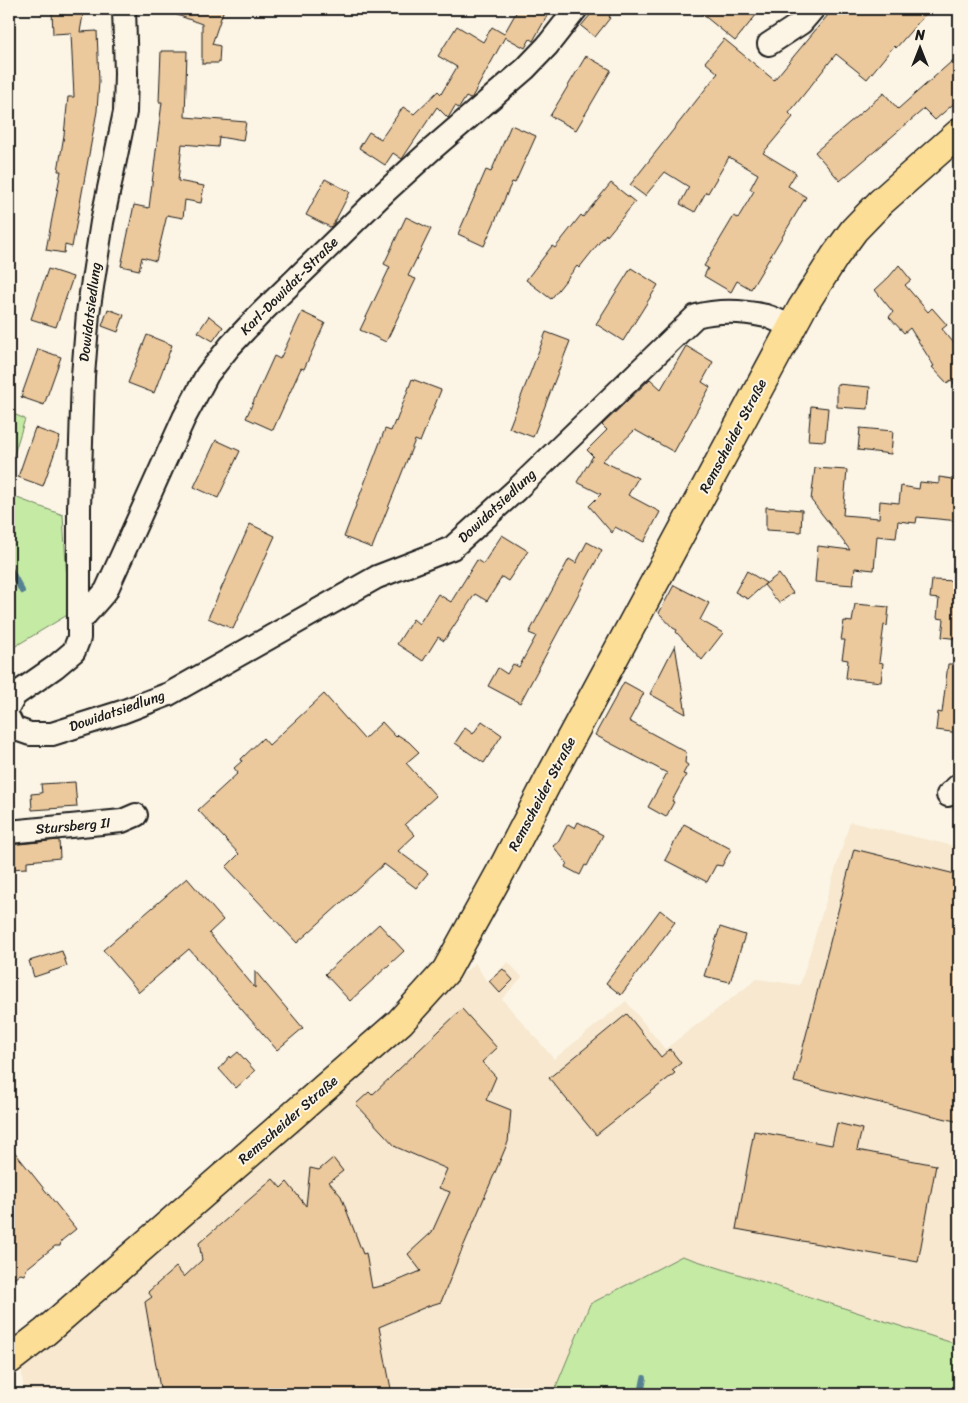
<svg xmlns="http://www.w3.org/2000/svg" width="968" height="1403" viewBox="0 0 968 1403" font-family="Sriracha,sans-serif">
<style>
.built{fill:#f7e8cf}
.green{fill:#c4eaa4;stroke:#708360}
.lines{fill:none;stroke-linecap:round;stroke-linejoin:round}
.stream{stroke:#578192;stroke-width:6}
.building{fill:#ecc99d;stroke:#1c1c1c}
.minor-casing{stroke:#1c1c1c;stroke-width:26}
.major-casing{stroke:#1c1c1c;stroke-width:31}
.minor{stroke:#fcf5e5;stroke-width:22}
.major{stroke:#fdde96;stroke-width:28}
.labels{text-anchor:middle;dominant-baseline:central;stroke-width:4;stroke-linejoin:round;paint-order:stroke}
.street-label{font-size:14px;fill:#1c1c1c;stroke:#fcf5e5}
</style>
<rect width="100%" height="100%" fill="#fcf5e5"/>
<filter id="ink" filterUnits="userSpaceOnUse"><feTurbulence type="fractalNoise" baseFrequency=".02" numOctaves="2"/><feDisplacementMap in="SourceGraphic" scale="10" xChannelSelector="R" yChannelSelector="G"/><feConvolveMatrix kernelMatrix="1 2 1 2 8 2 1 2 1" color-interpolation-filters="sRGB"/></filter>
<g filter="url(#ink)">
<polygon class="built" points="850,822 959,847 959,1345 682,1256 590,1304 553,1394 24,1394 21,1363 123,1276 475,963 487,982 508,962 522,977 502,999 554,1059 626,1001 665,1049 757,979 800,985"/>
<g class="green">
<polygon points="9,412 25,419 9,470"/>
<polygon points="9,495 63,515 69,614 9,650"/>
<polygon points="682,1256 959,1345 959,1394 553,1394 590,1304"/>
</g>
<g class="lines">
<g class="stream">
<polyline points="9,567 22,591"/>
<polyline points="641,1394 644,1378"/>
</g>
</g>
<g class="building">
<polygon points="62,9 84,9 80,32 97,31 99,81 97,111 72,247 65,245 64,253 46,250 61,171 58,171 64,135 68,97 74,97 71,33 53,34 52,11 62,10"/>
<polygon points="166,9 224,9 212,44 220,46 219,63 205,63 205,64 202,64 202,24 166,11"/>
<polygon points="518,9 551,9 533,41 530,39 525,48 505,37 471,99 470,99 466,97 459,108 455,106 448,118 437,107 402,159 393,153 385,165 359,148 369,132 381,139 403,107 414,114 438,91 441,94 457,67 438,56 457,26 483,42 492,27 504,34"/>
<polygon points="595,9 613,9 609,17 610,18 595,37 581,26"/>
<polygon points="696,9 761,9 735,41"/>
<polygon points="833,9 930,9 896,48 894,46 867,79 836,54 789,113 793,117 763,153 796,173 788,186 806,197 751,289 737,281 731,292 704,276 708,268 704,266 734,216 738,218 754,191 750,189 758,174 729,157 708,193 706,192 695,212 680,204 689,187 665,172 645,196 630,185 718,73 705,62 724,39 774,80"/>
<polygon points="161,51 187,51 185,117 246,122 243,141 219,137 218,147 182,144 178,181 204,186 201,203 185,200 183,218 167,215 156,261 142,257 139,270 121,266 134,205 149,208 162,102 159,102"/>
<polygon points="959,55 959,99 935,120 924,109 840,181 815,152 884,93 898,109"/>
<polygon points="586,56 611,70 576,130 550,116"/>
<polygon points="511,125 536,136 515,183 512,182 484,246 458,234 486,170 491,172"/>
<polygon points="325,179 350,192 333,225 330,227 306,215"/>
<polygon points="611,183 635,202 607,236 606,234 579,268 577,266 551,299 526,280 552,246 555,248 581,215 583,217"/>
<polygon points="406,217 431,229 408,276 416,279 386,342 360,330 390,267 384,264"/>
<polygon points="899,265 911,280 905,285 928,312 932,308 947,325 942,329 959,349 959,389 951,380 947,383 932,367 934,366 910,328 904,333 889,317 893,312 875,290 889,277"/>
<polygon points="631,268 658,285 623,341 596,324"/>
<polygon points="48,269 73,277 56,327 31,319"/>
<polygon points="108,309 124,315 118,332 102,326"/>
<polygon points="302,312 325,323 304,369 301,368 273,430 246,418 274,356 280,359"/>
<polygon points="209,316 223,327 213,341 198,332"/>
<polygon points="546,332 570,341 533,437 509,428"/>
<polygon points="147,335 172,345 154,393 128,383"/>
<polygon points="686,346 713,362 702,382 710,387 674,452 635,430 602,461 638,478 628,495 660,512 644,542 615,527 612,533 589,506 601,494 577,482 593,456 594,457 587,450 607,430 602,425 650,379 661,389"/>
<polygon points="38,349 61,357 44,405 21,397"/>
<polygon points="412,379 441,390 420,442 415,440 372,548 344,537 385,429 391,431 395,421 396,422"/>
<polygon points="837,384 870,387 868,409 837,407"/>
<polygon points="811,406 828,408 825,441 808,440"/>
<polygon points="35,428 60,437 43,486 18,477"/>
<polygon points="860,428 893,431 891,454 858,450"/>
<polygon points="216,440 240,451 218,498 194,487"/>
<polygon points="815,468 847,470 843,515 879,518 880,501 899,503 901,486 919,489 920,482 939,484 939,477 959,480 959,521 917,517 916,523 898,521 896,538 877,536 874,570 855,568 853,585 815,582 818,546 850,550 811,500"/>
<polygon points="766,507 802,510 801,532 766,530"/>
<polygon points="250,524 275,536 233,629 208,618"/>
<polygon points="502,535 528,551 508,581 502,577 487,601 475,594 444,641 438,637 423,661 397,644 413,619 419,624 438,594 451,602 477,560 483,564"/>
<polygon points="587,542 602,550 520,703 488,686 498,668 507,674 513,664 519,667 536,636 529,633 569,559 576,563"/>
<polygon points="747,571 766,583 748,599 735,592"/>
<polygon points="779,574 793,593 779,603 764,585"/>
<polygon points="932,580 959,581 959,639 942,637 944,619 937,618 939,599 930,598"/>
<polygon points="674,585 709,603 700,620 723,633 702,660 676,632 677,630 673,628 659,613"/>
<polygon points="855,604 889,607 887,626 884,625 879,662 883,663 881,682 846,678 848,660 842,659 845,640 841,640 844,621 852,622"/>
<polygon points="675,645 686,714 650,694"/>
<polygon points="948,664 959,664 959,733 936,730 938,712 942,713"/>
<polygon points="624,682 644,693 629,721 686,752 685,763 688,765 683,774 686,775 672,801 674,802 666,817 648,807 667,773 595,735"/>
<polygon points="324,694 364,739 382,722 396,737 398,735 409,742 419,752 406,763 436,796 405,824 415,835 398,851 428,873 416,888 384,864 297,943 226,867 239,854 198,810 238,773 234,768 242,761 241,759 263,738 269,745"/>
<polygon points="482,721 502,735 484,763 455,743 465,728 473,734"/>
<polygon points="75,782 77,807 32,810 31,794 42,793 41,784"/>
<polygon points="578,822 603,835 587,866 585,865 580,875 565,867 567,863 553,846 559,841 568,824 575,828"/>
<polygon points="684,824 731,849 722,866 716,865 707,882 665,860"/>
<polygon points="59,840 60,858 27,861 27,868 9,869 9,845"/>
<polygon points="854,849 959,875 959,1122 794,1082"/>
<polygon points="187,878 223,920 209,933 255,988 255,971 303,1028 277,1050 189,949 139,992 103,950"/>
<polygon points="660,910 675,922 621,995 606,983"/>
<polygon points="379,924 404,951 350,1001 325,974"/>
<polygon points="720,927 745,935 730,982 704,976"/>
<polygon points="62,951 67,966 34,977 29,961"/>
<polygon points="503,969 513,980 500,993 489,981"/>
<polygon points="462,1009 497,1048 482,1062 496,1077 486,1100 511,1110 508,1142 458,1259 441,1302 428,1306 379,1327 392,1394 161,1394 145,1302 152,1297 148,1292 176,1267 184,1277 202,1260 199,1243 273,1179 281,1188 287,1182 306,1206 310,1168 319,1170 333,1158 343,1171 329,1182 341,1196 363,1254 366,1253 372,1288 390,1284 421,1271 408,1254 432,1232 450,1192 439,1188 447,1169 396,1147 356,1104 369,1092 372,1095"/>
<polygon points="627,1014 661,1057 670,1049 681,1063 672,1070 675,1073 596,1135 549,1078"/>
<polygon points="238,1052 255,1071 236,1088 219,1069 230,1056 231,1058"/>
<polygon points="837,1123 862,1129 857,1150 936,1165 918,1262 736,1229 754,1131 832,1145"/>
<polygon points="9,1145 76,1229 61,1241 60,1246 55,1246 26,1269 25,1275 20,1274 9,1283"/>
</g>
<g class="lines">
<defs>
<g id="minor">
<polyline points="769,44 801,23 813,9"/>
<polyline points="80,621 106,591 184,418 207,375 230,346 261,313 385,192 431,150 525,69 547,46 576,9"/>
<polyline points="9,706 15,695 55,667 74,651 79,638 79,508 83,376 88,313 102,222 125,112 126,73 124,9"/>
<path d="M 9,719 L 13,728 L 30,734 L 52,734 L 122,712 L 169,694 L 377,577 L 452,548 L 516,490 L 696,316 C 718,310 743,311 766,316 C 774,318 783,323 791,327"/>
<polyline points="948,795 959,785"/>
<polyline points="9,832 122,821 136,815"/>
</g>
<polyline id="major" points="9,1360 45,1332 400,1022 446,971 506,862 550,777 802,308 835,256 854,230 881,202 959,133"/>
</defs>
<use href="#minor" class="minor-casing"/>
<use href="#major" class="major-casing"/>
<use href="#minor" class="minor"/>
<use href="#major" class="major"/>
</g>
</g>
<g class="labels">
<g class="street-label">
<text transform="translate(289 286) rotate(-45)">Karl-Dowidat-Straße</text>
<text transform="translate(90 312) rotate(-83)">Dowidatsiedlung</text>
<text transform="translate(733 436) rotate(-62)">Remscheider Straße</text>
<text transform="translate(497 506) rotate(-43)">Dowidatsiedlung</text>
<text transform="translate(117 711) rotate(-19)">Dowidatsiedlung</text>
<text transform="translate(542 794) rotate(-62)">Remscheider Straße</text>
<text transform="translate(73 826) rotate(-5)">Stursberg II</text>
<text transform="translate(288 1120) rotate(-41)">Remscheider Straße</text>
</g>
</g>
<rect width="968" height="1403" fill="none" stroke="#fcf5e5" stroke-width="30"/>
<rect x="15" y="15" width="938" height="1373" fill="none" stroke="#1c1c1c" stroke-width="2" filter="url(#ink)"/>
<g transform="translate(920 48)" stroke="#fcf5e5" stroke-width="4" paint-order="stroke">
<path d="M0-4L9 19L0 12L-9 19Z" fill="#1c1c1c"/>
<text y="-8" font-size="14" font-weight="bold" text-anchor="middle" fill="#1c1c1c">N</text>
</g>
</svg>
